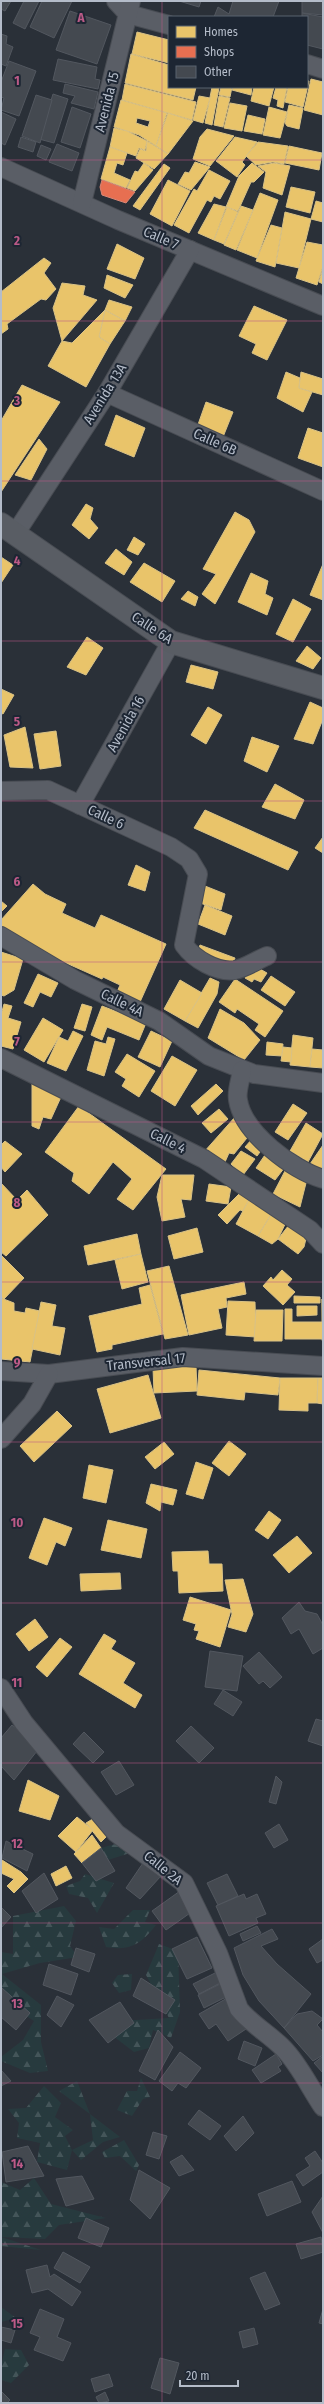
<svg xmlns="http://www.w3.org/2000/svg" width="324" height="2404" viewBox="0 0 324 2404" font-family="'Fira Sans Condensed',sans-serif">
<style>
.forest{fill:url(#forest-firs)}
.homes{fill:#e9c46a;stroke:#d9c286;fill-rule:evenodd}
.shops{fill:#e76f51;stroke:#d88675}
.building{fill:#444950;stroke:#52575f}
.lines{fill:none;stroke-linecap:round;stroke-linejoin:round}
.street-casing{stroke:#484c53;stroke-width:20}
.secondary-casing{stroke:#484c53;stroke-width:24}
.street{stroke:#5a5e66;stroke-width:18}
.secondary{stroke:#595d64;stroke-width:22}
.grid{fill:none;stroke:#bc5a87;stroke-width:1;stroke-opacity:0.55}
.labels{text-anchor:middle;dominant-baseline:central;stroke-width:4;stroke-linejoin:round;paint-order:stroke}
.street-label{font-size:14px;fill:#b4bcc9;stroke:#1d2633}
.grid-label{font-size:13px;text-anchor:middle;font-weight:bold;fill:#bc5a87;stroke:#1d2633;stroke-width:4;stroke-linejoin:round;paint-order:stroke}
</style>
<defs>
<pattern id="forest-firs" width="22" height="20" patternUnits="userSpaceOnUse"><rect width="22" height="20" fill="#273a3e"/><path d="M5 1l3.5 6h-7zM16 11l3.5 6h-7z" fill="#445559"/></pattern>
</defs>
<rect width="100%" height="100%" fill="#2a3038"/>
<g class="forest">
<polygon points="119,1843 130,1853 108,1860 101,1848"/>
<polygon points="85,1874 114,1883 97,1913 88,1898 69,1894 66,1886 80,1881"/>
<polygon points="64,1906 76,1921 70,1946 78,1957 40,1963 2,1974 41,2005 41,2042 48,2071 30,2073 1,2061 1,2057 23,2040 34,2021 1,1999 1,1952 13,1954 13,1916"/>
<path d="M 133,1910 L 150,1910 L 145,1922 L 156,1925 C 140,1945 130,1951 106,1947 L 99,1927 L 114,1929 Z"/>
<polygon points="159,1944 178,1951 180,2012 171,2038 153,2030 149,2048 134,2052 113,2036 119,2021 169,2018 146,1975"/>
<polygon points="132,1974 131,1990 119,1993 112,1983 118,1975"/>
<polygon points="141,2078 150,2097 143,2099 132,2116 117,2110 127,2091 137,2091"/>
<polygon points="77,2081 90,2114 120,2137 103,2142 81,2160 72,2150 67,2170 37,2162 40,2143 17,2138 19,2123 8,2109 26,2108 44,2086 61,2103 55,2117 73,2130 65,2136 72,2150 93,2140 90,2114 59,2091"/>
<polygon points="124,2140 139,2165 136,2171 120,2156 105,2158 102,2152"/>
<polygon points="34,2178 51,2204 106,2218 59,2225 45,2239 1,2237 1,2182 20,2190"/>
<polygon points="1,2237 41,2250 1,2246"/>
<polygon points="1,2307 16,2318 1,2322"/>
<polygon points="5,2349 21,2350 29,2365 11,2383 1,2380 1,2366"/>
</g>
<g class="homes">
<polygon points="137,32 169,40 169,63 132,54"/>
<polygon points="131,54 169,65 169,87 196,87 193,100 125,83"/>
<polygon points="311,79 323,82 323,115 304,110"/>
<polygon points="307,81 309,81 303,107 285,102 288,87 307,87"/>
<polygon points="125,84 196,102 192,120 122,100"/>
<polygon points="212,87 219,88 212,125 205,123"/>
<polygon points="221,87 232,87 230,97 219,95"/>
<polygon points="233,87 252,87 251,95 232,90"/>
<polygon points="254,87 274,87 269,106 251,101"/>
<polygon points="276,87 287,87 283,108 277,106 278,100 273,98"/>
<polygon points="199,96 210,98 203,123 193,120"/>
<polygon points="219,96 230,98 223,127 214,125"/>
<path d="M 121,100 L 167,113 L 156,146 L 139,135 L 114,127 ZM 137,118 L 150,121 L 148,127 L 136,123 Z"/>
<polygon points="230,103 247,106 242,131 224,128"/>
<polygon points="289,105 303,108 299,129 287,126 285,123"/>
<polygon points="269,107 287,112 280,138 263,135"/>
<polygon points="168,113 193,121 168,154 156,146"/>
<polygon points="248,115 265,119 262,134 244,131"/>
<polygon points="114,128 127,131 147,141 145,150 139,148 136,156 110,147"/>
<polygon points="207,129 234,136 210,166 193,159 200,137"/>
<polygon points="235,137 257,142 242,162 245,165 237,177 216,161"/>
<polygon points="147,141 168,154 154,169 136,158 140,149 146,151"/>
<polygon points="258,142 288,146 284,164 273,162 256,165 246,156"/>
<polygon points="289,146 322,153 319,170 285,163"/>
<polygon points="110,147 127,153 123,165 117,163 114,173 130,180 126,188 101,179"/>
<polygon points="195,162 210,167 191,190 178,184 185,172 189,173"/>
<polygon points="144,163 153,170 135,191 127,188 135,171 138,172"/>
<polygon points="252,163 264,172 254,182 251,182 238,211 226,207 239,176"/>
<polygon points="274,163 290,166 282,195 263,188 266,172 258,166"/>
<polygon points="164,164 170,168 140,210 133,206"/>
<polygon points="209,170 230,181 220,199 214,196 211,202 207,200 189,233 174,225 194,189 197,191"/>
<polygon points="168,180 190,191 172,226 150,214"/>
<polygon points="291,187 315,192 310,213 286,207"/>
<polygon points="260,193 278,200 257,258 237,250"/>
<polygon points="316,201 323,203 323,222 311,219"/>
<polygon points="214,204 226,207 214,240 198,233"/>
<polygon points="241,206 253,210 236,250 224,245"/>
<polygon points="227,207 238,212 224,244 214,240"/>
<polygon points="285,212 311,219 299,268 276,263"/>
<polygon points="271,225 282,228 275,267 256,261"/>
<polygon points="307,242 323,245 323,266 317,285 296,278"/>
<polygon points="117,244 144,258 135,279 107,269"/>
<polygon points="44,258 51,263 44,273 56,289 46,300 41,299 7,324 8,329 1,334 1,292"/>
<polygon points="323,268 323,284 319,282"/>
<polygon points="107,275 133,285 125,298 104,288"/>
<polygon points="62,283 85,286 83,295 97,300 62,341 53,308"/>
<polygon points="109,300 132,307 125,321 105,310"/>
<polygon points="254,306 287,320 267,360 252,353 256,344 239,336"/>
<polygon points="105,310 125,321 110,344 99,337"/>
<polygon points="105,310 99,337 110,344 86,387 48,366 62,341 72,343"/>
<polygon points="286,372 300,378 299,388 312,392 303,412 277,398"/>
<polygon points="301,372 323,379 323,395 299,388"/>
<polygon points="22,385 60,402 1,492 1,421"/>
<polygon points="206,402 233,412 221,442 195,433"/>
<polygon points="116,415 145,428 134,457 105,445"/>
<polygon points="308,428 323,433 323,467 298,458"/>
<polygon points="39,439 47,449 31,480 15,475"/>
<polygon points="86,504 93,508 90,519 98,528 89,539 72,525"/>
<polygon points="235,512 249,520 255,532 215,604 202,594 216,574 203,569"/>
<polygon points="134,537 145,544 138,555 127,550"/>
<polygon points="116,549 132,562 124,575 105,563"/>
<polygon points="1,557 13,565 1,583"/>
<polygon points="144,563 175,581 162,602 130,582"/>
<polygon points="323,564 323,600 310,595"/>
<polygon points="251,573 268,581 265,594 273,598 267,615 238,602"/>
<polygon points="188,591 198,597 195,606 181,599"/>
<polygon points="293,599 311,609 293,642 276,634"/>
<polygon points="87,637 103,648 86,675 67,667"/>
<polygon points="307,646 321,658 313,669 296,661"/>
<polygon points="191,665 218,672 213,689 186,682"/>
<polygon points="1,689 14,695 3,714 1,713"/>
<polygon points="310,702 323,708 323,719 313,744 294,739"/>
<polygon points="208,707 222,715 206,744 191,735"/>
<polygon points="25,727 33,768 10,767 4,735"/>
<polygon points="56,731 61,766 40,769 34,734"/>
<polygon points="252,737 279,746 267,772 244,761"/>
<polygon points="275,784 304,800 295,819 262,807"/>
<polygon points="205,810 298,852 288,870 194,828"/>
<polygon points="323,837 323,853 315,848"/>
<polygon points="136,865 150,872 145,891 128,885"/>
<polygon points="33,884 45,894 66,904 62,913 95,928 101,915 166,944 140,1002 117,992 120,985 103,977 102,979 21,943 1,925 1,920"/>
<polygon points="205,886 225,894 221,910 200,903"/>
<polygon points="1,901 7,906 1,912"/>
<polygon points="205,905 232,916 225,935 198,924"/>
<polygon points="200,945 235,958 231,969 196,956"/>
<polygon points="1,952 23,959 14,990 4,996 1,995"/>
<polygon points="253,965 267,973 261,982 254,979 252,982 245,978"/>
<polygon points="38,974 58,983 51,997 40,992 33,1007 24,1003"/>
<polygon points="271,976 295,992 285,1006 261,990"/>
<polygon points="210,978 219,982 217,994 198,1028 185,1021"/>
<polygon points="235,979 283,1011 265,1037 255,1030 259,1024 237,1009 235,1013 219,1002"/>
<polygon points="180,980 202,993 185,1021 164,1009"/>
<polygon points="4,1004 12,1006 8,1018 21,1022 13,1049 1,1046 1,1015"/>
<polygon points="82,1004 92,1007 85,1031 74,1028"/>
<polygon points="102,1006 146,1023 139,1040 107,1027 102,1040 91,1035"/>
<polygon points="220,1009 244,1023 260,1040 244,1060 208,1038"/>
<polygon points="43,1018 63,1030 44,1062 24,1050"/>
<polygon points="73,1031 83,1036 66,1071 47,1063 59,1037 68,1041"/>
<polygon points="151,1031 172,1041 160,1067 138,1057"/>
<polygon points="293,1035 313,1038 310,1067 290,1065"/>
<polygon points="108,1037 115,1039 104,1076 87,1070 95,1041 106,1044"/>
<polygon points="267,1042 283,1044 282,1056 266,1055"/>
<polygon points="283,1047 292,1048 291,1062 281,1061"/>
<polygon points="312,1049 323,1050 323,1068 310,1067"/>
<polygon points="127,1054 155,1071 139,1097 122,1086 126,1079 115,1072"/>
<polygon points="172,1056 197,1070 175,1106 151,1091"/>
<polygon points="32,1082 61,1097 51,1119 43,1117 39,1129 32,1126"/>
<polygon points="216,1084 223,1091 198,1115 191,1106"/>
<polygon points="293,1104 307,1113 288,1140 275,1132"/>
<polygon points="79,1106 166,1169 133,1210 117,1199 132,1179 113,1162 89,1194 72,1181 74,1173 45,1152"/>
<polygon points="219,1109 228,1119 211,1133 202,1123"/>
<polygon points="235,1117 251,1133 234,1154 229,1153 225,1162 204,1152"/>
<polygon points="306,1123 323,1134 308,1162 290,1151"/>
<polygon points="252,1139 263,1148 257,1156 245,1147"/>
<polygon points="5,1141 22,1154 5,1172 1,1167 1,1145"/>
<polygon points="323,1145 323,1172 310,1164"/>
<polygon points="241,1151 255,1159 243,1175 231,1164"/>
<polygon points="267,1152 288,1163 275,1180 256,1168"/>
<polygon points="286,1169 307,1179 300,1207 273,1194"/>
<polygon points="162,1175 194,1175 191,1200 181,1199 185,1217 162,1221 157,1197"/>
<polygon points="1,1183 17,1200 27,1190 48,1215 6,1256 1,1252"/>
<polygon points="209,1184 231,1187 228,1204 206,1201"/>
<polygon points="240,1193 249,1200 243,1211 240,1210 227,1224 218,1215"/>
<polygon points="252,1194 275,1208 258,1236 236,1224"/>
<polygon points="275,1208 289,1216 278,1239 272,1244 258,1236"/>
<polygon points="296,1216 309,1226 304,1247 298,1254 278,1239"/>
<polygon points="197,1228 203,1252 174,1259 168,1236"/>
<polygon points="137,1234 141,1254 88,1265 84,1246"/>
<polygon points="141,1254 148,1282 122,1289 115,1260"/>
<polygon points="1,1255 24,1278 4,1299 1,1296"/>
<polygon points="169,1266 188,1335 165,1339 147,1271"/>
<polygon points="282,1270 292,1279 287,1285 295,1292 283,1305 263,1286 271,1277 273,1280"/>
<polygon points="244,1282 246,1294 226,1298 227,1307 218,1309 222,1328 189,1335 181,1295"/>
<polygon points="150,1285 163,1334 112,1345 112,1349 97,1352 89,1316 142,1304 139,1288"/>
<polygon points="294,1296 320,1297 320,1303 294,1303"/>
<polygon points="1,1298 14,1303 14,1311 25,1313 26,1308 40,1311 30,1362 1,1359"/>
<polygon points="322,1299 323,1344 322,1339 285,1339 285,1309 292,1309 292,1322 322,1322"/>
<polygon points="228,1301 255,1302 256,1337 226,1335"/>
<polygon points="41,1302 56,1305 52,1326 65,1328 60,1355 32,1349"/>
<polygon points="297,1306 317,1306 317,1315 297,1316"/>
<polygon points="256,1310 283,1310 282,1341 254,1341"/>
<polygon points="196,1366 197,1391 154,1393 153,1368"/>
<polygon points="199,1370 280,1378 278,1395 245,1392 244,1400 197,1395"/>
<polygon points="148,1375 161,1418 110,1433 97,1389"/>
<polygon points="280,1378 318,1378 317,1403 308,1403 308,1411 279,1410"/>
<polygon points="318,1378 323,1378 323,1404 317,1403"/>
<polygon points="57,1411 72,1426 34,1462 20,1446"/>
<polygon points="229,1441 246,1454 229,1476 212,1463"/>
<polygon points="164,1442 174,1454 155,1469 145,1457"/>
<polygon points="196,1462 213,1468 203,1499 186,1494"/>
<polygon points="89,1465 113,1470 106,1503 83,1498"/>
<polygon points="151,1484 177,1490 173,1505 161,1502 160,1511 146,1503"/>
<polygon points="269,1511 281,1520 268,1539 255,1530"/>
<polygon points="44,1518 72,1528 65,1546 56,1542 47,1565 29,1558"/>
<polygon points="108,1520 147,1529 141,1558 101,1550"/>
<polygon points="297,1536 312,1553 289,1573 273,1555"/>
<polygon points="208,1551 209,1564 222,1564 223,1591 179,1593 178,1571 173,1571 172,1552"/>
<polygon points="120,1573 121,1589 81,1591 80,1574"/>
<polygon points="243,1579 253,1614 246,1632 228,1627 232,1614 225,1580"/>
<polygon points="190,1597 231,1610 220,1647 196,1639 199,1631 194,1630 196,1624 183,1620"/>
<polygon points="35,1619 48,1637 29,1651 16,1634"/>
<polygon points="104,1634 116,1641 111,1649 135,1663 123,1683 142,1695 135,1708 79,1674"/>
<polygon points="60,1638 72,1647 47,1677 36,1667"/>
<polygon points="28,1780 59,1796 50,1820 19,1811"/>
<polygon points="101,1814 113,1830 101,1842 86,1823"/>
<polygon points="77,1817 93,1830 76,1852 58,1836"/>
<polygon points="92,1835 101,1848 82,1863 74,1854"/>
<polygon points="2,1860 21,1872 28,1879 14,1893 7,1886 14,1879 1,1873"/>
<polygon points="66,1866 72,1878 56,1886 51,1874"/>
</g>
<polygon class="shops" points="102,180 135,192 126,203 102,195 100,187"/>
<g class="building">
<polygon points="1,1 11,1 5,11 1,9"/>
<polygon points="24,1 39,1 25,29 13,23"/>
<polygon points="42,1 72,1 54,38 30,27"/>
<polygon points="179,1 201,1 199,7"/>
<polygon points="233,1 279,1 273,17 214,17 218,7 229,14"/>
<polygon points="302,1 323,1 323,15 302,13"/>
<polygon points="70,11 111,25 97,64 56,50"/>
<polygon points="302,13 323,17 323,49 307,45 307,17 302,17"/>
<polygon points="1,34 7,36 6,44 13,47 6,66 1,64"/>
<polygon points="58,59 97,67 95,79 100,80 98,89 53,80"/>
<polygon points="9,61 36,71 19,116 1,110 4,98 1,97 1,82"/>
<polygon points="65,84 98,92 94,109 71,103 75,96 63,93"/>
<polygon points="53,94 68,99 54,143 39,139"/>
<polygon points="36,95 52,100 40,143 22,136"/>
<polygon points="72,107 91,114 80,148 61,142"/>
<polygon points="1,112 16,119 5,145 1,143"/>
<polygon points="21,137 36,142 33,152 18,147"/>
<polygon points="57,144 79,153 72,171 49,162"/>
<polygon points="41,145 51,149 46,160 37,156"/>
<polygon points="299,1602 305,1611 317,1614 323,1625 323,1648 313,1654 299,1629 291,1634 282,1618"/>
<polygon points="210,1651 243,1656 237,1691 205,1687"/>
<polygon points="259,1652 282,1677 270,1688 263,1681 259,1684 243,1666"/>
<polygon points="223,1690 242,1702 233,1716 214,1704"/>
<polygon points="316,1719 323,1721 323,1746 308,1741"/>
<polygon points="12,1725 41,1746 14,1780 1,1766 1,1738"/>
<polygon points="191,1726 214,1748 199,1763 176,1741"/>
<polygon points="84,1732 104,1752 93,1763 73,1744"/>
<polygon points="119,1761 134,1785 116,1795 101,1772"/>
<polygon points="276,1776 282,1782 276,1804 269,1802"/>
<polygon points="279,1824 288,1840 274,1848 265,1833"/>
<polygon points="6,1841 33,1854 27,1871 2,1858"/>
<polygon points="101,1848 115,1871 96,1881 82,1863"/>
<polygon points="145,1860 161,1876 140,1899 126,1888"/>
<polygon points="44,1873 58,1899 36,1913 22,1891"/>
<polygon points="227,1874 238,1896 218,1905 207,1883"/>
<polygon points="180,1891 193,1911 166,1930 152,1911"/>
<polygon points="244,1894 246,1899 257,1894 266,1914 256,1918 258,1923 229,1936 216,1906"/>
<polygon points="1,1907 11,1917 1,1928"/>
<polygon points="257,1926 261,1933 243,1941 240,1934"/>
<polygon points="272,1929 278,1939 261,1946 277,1964 311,1994 284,2028 259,2001 243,1975 234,1948"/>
<polygon points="197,1937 212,1968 187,1979 172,1949"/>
<polygon points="323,1939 323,1960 317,1963 309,1949"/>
<polygon points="76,1948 95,1954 89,1972 71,1965"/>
<polygon points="49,1964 78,1974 71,1995 43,1985"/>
<polygon points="217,1972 222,1982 199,1994 193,1984"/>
<polygon points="141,1978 175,2000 166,2014 133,1996"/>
<polygon points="222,1983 228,1996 204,2008 198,1995"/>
<polygon points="2,1988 30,2013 16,2030 1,2017"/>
<polygon points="57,1996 74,2005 61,2027 47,2015"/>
<polygon points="229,1997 249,2027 228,2041 216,2024 209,2029 199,2014"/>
<polygon points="120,2002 134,2023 108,2043 89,2020"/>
<polygon points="312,2011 323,2019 317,2025 323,2032 323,2055 313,2061 284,2028 297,2014"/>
<polygon points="158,2030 173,2047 155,2080 139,2071"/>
<polygon points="244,2041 262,2048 255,2066 238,2059"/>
<polygon points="180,2052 201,2068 186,2088 178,2083 172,2091 159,2081"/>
<polygon points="276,2054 282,2064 278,2067 281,2071 261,2083 252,2070"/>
<polygon points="323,2056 323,2073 314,2063"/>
<polygon points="1,2070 11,2081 1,2086"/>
<polygon points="199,2110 221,2126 210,2140 188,2124"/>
<polygon points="243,2116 254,2133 236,2151 224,2136"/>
<polygon points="153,2132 167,2136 159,2159 146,2155"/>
<polygon points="28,2146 44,2176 6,2182 2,2152"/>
<polygon points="315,2151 323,2163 323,2172 303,2186 296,2175 310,2166 305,2158"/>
<polygon points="182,2155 194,2170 179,2176 170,2162"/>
<polygon points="139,2170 170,2188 150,2219 130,2200"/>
<polygon points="82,2176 94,2199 66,2206 56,2179"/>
<polygon points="292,2181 301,2202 267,2216 258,2194"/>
<polygon points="323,2196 323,2233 312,2212"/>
<polygon points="86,2218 109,2228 101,2247 78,2238"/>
<polygon points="321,2237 323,2252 301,2259 296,2244"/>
<polygon points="63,2252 90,2267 80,2283 54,2268"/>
<polygon points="47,2265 50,2277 54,2274 81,2292 72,2306 48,2289 32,2293 26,2270"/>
<polygon points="265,2272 280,2304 265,2310 250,2278"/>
<polygon points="40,2309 64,2319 57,2337 71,2343 63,2361 34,2350 40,2337 30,2333"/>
<polygon points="323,2309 323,2324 319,2323"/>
<polygon points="1,2327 15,2330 11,2343 1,2340"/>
<polygon points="254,2328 258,2344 243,2348 239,2332"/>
<polygon points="160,2358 179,2363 170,2394 151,2388"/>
<polygon points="109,2374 113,2386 95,2392 91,2379"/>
<polygon points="1,2391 10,2400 7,2403 1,2403"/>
<polygon points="105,2392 109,2401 99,2403 96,2397"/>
</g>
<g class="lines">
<defs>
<g id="street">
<polyline points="116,1 128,14 169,25"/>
<polyline points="307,64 323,69"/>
<polyline points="1,167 118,220 323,306"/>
<polyline points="82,203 131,1"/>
<polyline points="107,393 323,491"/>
<polyline points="15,534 107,393 190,250"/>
<path d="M 1,791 L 48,790 L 171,847 L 189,859 L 198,874 L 184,945 C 194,959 217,973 235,970 C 245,968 257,960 267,956"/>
<polyline points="80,805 171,642"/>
<polyline points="1,936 75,980 159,1021 209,1056 254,1074 323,1083"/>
<polyline points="1,1058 204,1159 310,1230 323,1244"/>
<path d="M 242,1070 C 241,1079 236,1091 238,1100 C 243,1133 293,1170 323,1179"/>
<polyline points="1,1371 49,1374 183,1357 323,1366"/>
<polyline points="1,1439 32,1404 49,1374"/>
<path d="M 1,1688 L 24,1723 L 116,1833 L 184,1883 L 218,1953 L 239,2009 C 251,2024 269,2034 283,2048 C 299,2064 310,2088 323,2107"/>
</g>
<polyline id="secondary" points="1,524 171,642 323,688"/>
</defs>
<use href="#street" class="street-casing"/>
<use href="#secondary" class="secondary-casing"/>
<use href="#street" class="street"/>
<use href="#secondary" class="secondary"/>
</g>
<path class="grid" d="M 162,1 L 162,2403M 1,160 L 323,160M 1,321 L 323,321M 1,481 L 323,481M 1,641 L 323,641M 1,801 L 323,801M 1,962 L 323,962M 1,1122 L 323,1122M 1,1282 L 323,1282M 1,1442 L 323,1442M 1,1603 L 323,1603M 1,1763 L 323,1763M 1,1923 L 323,1923M 1,2083 L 323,2083M 1,2244 L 323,2244"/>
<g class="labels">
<g class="street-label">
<text transform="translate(107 102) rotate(-76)">Avenida 15</text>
<text transform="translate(161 238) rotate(23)">Calle 7</text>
<text transform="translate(105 394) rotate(-58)">Avenida 13A</text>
<text transform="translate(215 442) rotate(24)">Calle 6B</text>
<text transform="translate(152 628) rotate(33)">Calle 6A</text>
<text transform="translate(126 724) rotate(-61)">Avenida 16</text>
<text transform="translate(106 817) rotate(25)">Calle 6</text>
<text transform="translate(122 1003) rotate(26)">Calle 4A</text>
<text transform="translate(168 1141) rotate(27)">Calle 4</text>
<text transform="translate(146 1362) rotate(-6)">Transversal 17</text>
<text transform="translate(163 1868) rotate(39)">Calle 2A</text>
</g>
</g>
<g class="grid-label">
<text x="81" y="22">A</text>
<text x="17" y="85">1</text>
<text x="17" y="245">2</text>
<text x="17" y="405">3</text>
<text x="17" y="565">4</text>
<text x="17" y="726">5</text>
<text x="17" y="886">6</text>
<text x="17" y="1046">7</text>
<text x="17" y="1207">8</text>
<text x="17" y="1367">9</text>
<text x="17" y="1527">10</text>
<text x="17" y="1687">11</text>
<text x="17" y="1848">12</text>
<text x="17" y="2008">13</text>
<text x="17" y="2168">14</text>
<text x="17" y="2328">15</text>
</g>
<rect width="324" height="2404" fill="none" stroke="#b4bcc9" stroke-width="4"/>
<rect x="168" y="16" width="140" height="72" fill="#1d2633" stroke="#59626f"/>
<rect x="176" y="26" width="20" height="12" fill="#e9c46a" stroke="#59626f"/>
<text x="204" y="36" font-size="12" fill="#b4bcc9">Homes</text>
<rect x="176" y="46" width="20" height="12" fill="#e76f51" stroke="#59626f"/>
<text x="204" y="56" font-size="12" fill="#b4bcc9">Shops</text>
<rect x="176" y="66" width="20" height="12" fill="#444950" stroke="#59626f"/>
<text x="204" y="76" font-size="12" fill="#b4bcc9">Other</text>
<path d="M180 2380v6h58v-6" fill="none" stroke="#b4bcc9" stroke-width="2"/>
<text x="186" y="2380" font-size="12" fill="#b4bcc9" stroke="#1d2633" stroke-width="3" paint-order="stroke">20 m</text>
</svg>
